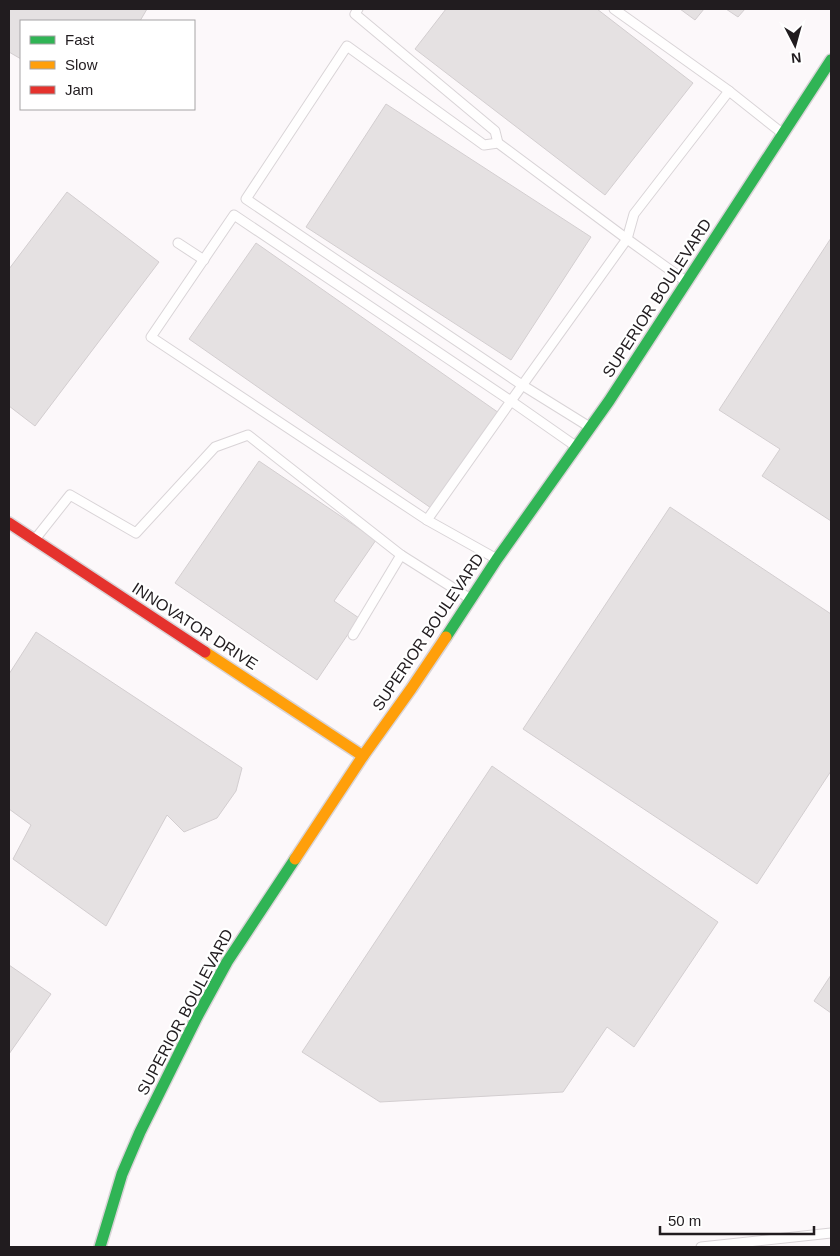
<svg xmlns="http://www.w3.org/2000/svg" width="840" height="1256" viewBox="0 0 840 1256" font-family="Arial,sans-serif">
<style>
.building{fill:#e5e1e2;stroke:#d3ced0}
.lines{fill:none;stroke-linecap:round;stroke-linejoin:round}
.lane-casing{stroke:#d9d4d7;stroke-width:11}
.fast-casing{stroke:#d9d4d7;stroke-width:14}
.slow-casing{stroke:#d9d4d7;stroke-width:14}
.jam-casing{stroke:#d9d4d7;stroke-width:14}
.lane{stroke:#fffefe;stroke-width:9}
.fast{stroke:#30b455;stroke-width:11}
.slow{stroke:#ff9f0a;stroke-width:11}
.jam{stroke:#e5322d;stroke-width:11}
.labels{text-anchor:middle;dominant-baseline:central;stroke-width:4.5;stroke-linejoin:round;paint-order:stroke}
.street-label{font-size:16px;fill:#211c1f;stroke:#fff}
</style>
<rect width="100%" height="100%" fill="#fcf8fa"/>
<g class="building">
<polygon points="9,9 147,9 140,21 21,21 21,59 9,52"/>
<polygon points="446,9 597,9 693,83 605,195 415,49"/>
<polygon points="680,9 704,9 695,20"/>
<polygon points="726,9 745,9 738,17"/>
<polygon points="386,104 591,237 511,360 306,227"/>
<polygon points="67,192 159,262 35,426 9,406 9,269"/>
<polygon points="831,238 831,521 762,476 780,449 719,410"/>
<polygon points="256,243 499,413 431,508 189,339"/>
<polygon points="259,461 376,540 334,601 359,618 317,680 175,583"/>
<polygon points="670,507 831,614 831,771 757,884 523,729"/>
<polygon points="36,632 242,768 236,791 217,818 184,832 167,815 106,926 13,859 31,825 9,809 9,674"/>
<polygon points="492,766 718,922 634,1047 607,1027 563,1092 380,1102 302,1052"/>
<polygon points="9,965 51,994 9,1054"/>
<polygon points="831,975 831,1013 814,1001"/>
</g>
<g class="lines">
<defs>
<g id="lane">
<polyline points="358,9 355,14 495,131 498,143"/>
<polyline points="614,9 729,91"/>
<polyline points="178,243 204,260"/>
<polyline points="588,426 522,385 246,199 347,46 484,145 498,143 627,239 684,280"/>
<polyline points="427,520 511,401 574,445"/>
<polyline points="36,538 70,495 136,533 215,447 248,435 401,555"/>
<polyline points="495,558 427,520 151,337 234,215 511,401 627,239 634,214 729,91 782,133"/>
<polyline points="353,635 401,555 469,598"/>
<polyline points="701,1247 831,1233"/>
</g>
<g id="fast">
<polyline points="446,637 497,559 609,401 831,60"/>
<polyline points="100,1247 122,1174 140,1132 197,1017 227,962 295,859"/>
</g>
<g id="slow">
<polyline points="205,652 363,756"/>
<polyline points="295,859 363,756 411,689 446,637"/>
</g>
<polyline id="jam" points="9,523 205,652"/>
</defs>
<use href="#lane" class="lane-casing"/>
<use href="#fast" class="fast-casing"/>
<use href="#slow" class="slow-casing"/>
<use href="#jam" class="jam-casing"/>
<use href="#lane" class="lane"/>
<use href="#fast" class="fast"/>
<use href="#slow" class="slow"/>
<use href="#jam" class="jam"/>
</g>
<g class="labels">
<g class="street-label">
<text transform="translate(657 298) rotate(-57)">SUPERIOR BOULEVARD</text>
<text transform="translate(195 626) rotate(33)">INNOVATOR DRIVE</text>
<text transform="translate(428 632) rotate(-56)">SUPERIOR BOULEVARD</text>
<text transform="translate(185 1012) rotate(-62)">SUPERIOR BOULEVARD</text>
</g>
</g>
<rect width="840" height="1256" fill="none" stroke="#211c1f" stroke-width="20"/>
<rect x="20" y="20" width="175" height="90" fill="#ffffff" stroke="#a6a4a5"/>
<rect x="30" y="36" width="25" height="8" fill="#30b455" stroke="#a6a4a5"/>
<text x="65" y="45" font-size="15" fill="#211c1f">Fast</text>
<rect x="30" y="61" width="25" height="8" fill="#ff9f0a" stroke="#a6a4a5"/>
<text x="65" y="70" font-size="15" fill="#211c1f">Slow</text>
<rect x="30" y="86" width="25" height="8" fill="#e5322d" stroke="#a6a4a5"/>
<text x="65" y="95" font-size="15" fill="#211c1f">Jam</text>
<g transform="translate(795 45) rotate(174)" stroke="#ffffff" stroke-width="4" paint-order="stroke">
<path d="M0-4L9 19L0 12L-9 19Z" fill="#211c1f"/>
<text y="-8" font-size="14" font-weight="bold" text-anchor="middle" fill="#211c1f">N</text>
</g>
<path d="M660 1226v8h154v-8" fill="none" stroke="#211c1f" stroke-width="2.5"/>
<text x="668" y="1226" font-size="15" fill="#211c1f" stroke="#ffffff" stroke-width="4" paint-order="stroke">50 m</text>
</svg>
